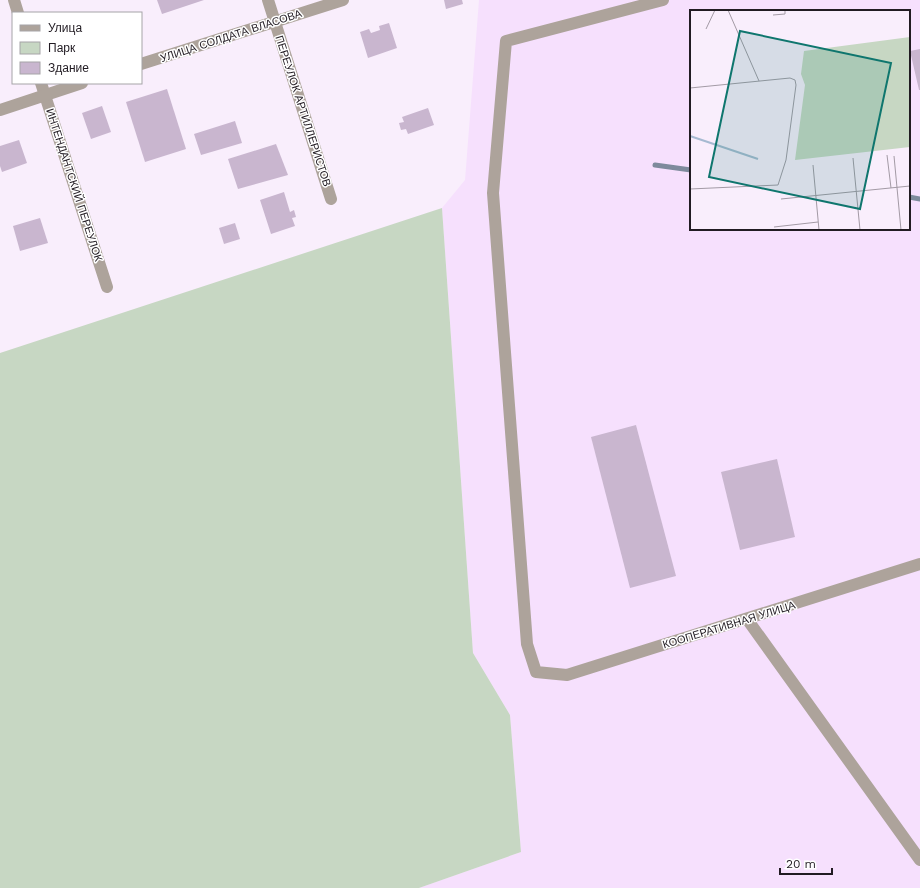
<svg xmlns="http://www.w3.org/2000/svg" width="920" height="888" viewBox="0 0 920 888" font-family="'Work Sans',sans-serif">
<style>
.built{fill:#f6e0fd;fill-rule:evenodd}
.green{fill:#c7d7c3}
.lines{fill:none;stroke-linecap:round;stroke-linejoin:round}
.stream{stroke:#7e8a9c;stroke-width:5}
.building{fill:#c9b6cf}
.street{stroke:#ada39b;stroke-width:12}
.labels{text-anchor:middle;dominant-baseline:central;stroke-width:3;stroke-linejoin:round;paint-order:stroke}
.street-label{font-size:11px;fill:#211b22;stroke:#fff}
.inset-river{fill:none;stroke:#a6bad1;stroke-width:2}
.inset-road{fill:none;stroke:#a39aa5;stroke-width:1}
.view{fill:#0f766e;fill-opacity:0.15;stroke:#0f766e;stroke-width:2}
.inset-edge{fill:none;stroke:#211b22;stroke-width:2}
</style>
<rect width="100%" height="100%" fill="#f9eefc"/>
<path class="built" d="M 479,0 L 920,0 L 920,888 L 419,888 L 521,852 L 510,715 L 473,653 L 442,208 L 465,180 ZM 691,11 L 909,11 L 909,229 L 691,229 Z"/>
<polygon class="green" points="442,208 473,653 510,715 521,852 419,888 0,888 0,353"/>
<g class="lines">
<g class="stream">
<polyline points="655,165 691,170"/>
<polyline points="909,197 920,199"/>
</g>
</g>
<g class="building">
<polygon points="157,0 204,0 162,14"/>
<polygon points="444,0 462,0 463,4 446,9"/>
<polygon points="389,23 397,48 368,58 360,32 369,29 371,33 380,30 379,26"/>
<polygon points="920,49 920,90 919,90 910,51"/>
<polygon points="167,89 186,149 145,162 126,102"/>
<polygon points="102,106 111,132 91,139 82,113"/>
<polygon points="428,108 434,125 408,134 406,129 401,130 399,123 404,122 402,117"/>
<polygon points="235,121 242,143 201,155 194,134"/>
<polygon points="19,140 27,163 2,172 0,166 0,146"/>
<polygon points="276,144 288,175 238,189 228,159"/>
<polygon points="284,192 290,212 294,210 296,217 292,218 295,226 271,234 260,200"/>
<polygon points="40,218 48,243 20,251 13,226"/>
<polygon points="235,223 240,239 224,244 219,228"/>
<polygon points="636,425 676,576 630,588 591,437"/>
<polygon points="777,459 795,537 740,550 721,472"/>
</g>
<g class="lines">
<g class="street">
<polyline points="14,0 18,13"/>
<polyline points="268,0 331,199"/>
<polyline points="663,0 506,41 493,193 527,644 536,672 567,675 920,564"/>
<polyline points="141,64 343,0"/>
<polyline points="41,83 107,287"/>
<polyline points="0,110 82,83"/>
<polyline points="747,619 920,860"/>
</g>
</g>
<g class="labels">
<g class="street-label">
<text transform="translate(231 36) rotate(-18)">УЛИЦА СОЛДАТА ВЛАСОВА</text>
<text transform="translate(303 111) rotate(72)">ПЕРЕУЛОК АРТИЛЛЕРИСТОВ</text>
<text transform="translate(74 185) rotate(72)">ИНТЕНДАНТСКИЙ ПЕРЕУЛОК</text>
<text transform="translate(729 625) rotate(-17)">КООПЕРАТИВНАЯ УЛИЦА</text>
</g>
</g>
<g transform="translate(690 10)">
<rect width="220" height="220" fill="#f9eefc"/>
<path d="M 220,27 L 220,137 L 105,150 L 115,75 L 111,64 L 114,41 Z" fill="#c7d7c3"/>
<path class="inset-river" d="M 0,126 L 68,149"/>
<path class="inset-road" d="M 38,0 L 69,71M 83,5 L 95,4 L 95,0M 16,19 L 25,0M 0,78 L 100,68 L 105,70 L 106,75 L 96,150 L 88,175 L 0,179M 197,145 L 201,178M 204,146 L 211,220M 163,148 L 170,220M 123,155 L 129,220M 91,189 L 220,176M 84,217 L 128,212"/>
<path class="view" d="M 50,21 L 201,53 L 170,199 L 19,167 Z"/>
<rect width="220" height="220" class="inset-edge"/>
</g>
<rect x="12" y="12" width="130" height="72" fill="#ffffff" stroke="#a6a4a7"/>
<rect x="20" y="25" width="20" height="6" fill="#ada39b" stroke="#a6a4a7"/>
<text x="48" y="32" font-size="12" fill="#211b22">Улица</text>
<rect x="20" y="42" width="20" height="12" fill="#c7d7c3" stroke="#a6a4a7"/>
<text x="48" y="52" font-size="12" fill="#211b22">Парк</text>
<rect x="20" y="62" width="20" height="12" fill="#c9b6cf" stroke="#a6a4a7"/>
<text x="48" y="72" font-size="12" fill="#211b22">Здание</text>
<path d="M780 868v6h52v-6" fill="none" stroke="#211b22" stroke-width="2"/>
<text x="786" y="868" font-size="12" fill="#211b22" stroke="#ffffff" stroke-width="3" paint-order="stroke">20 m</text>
</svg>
